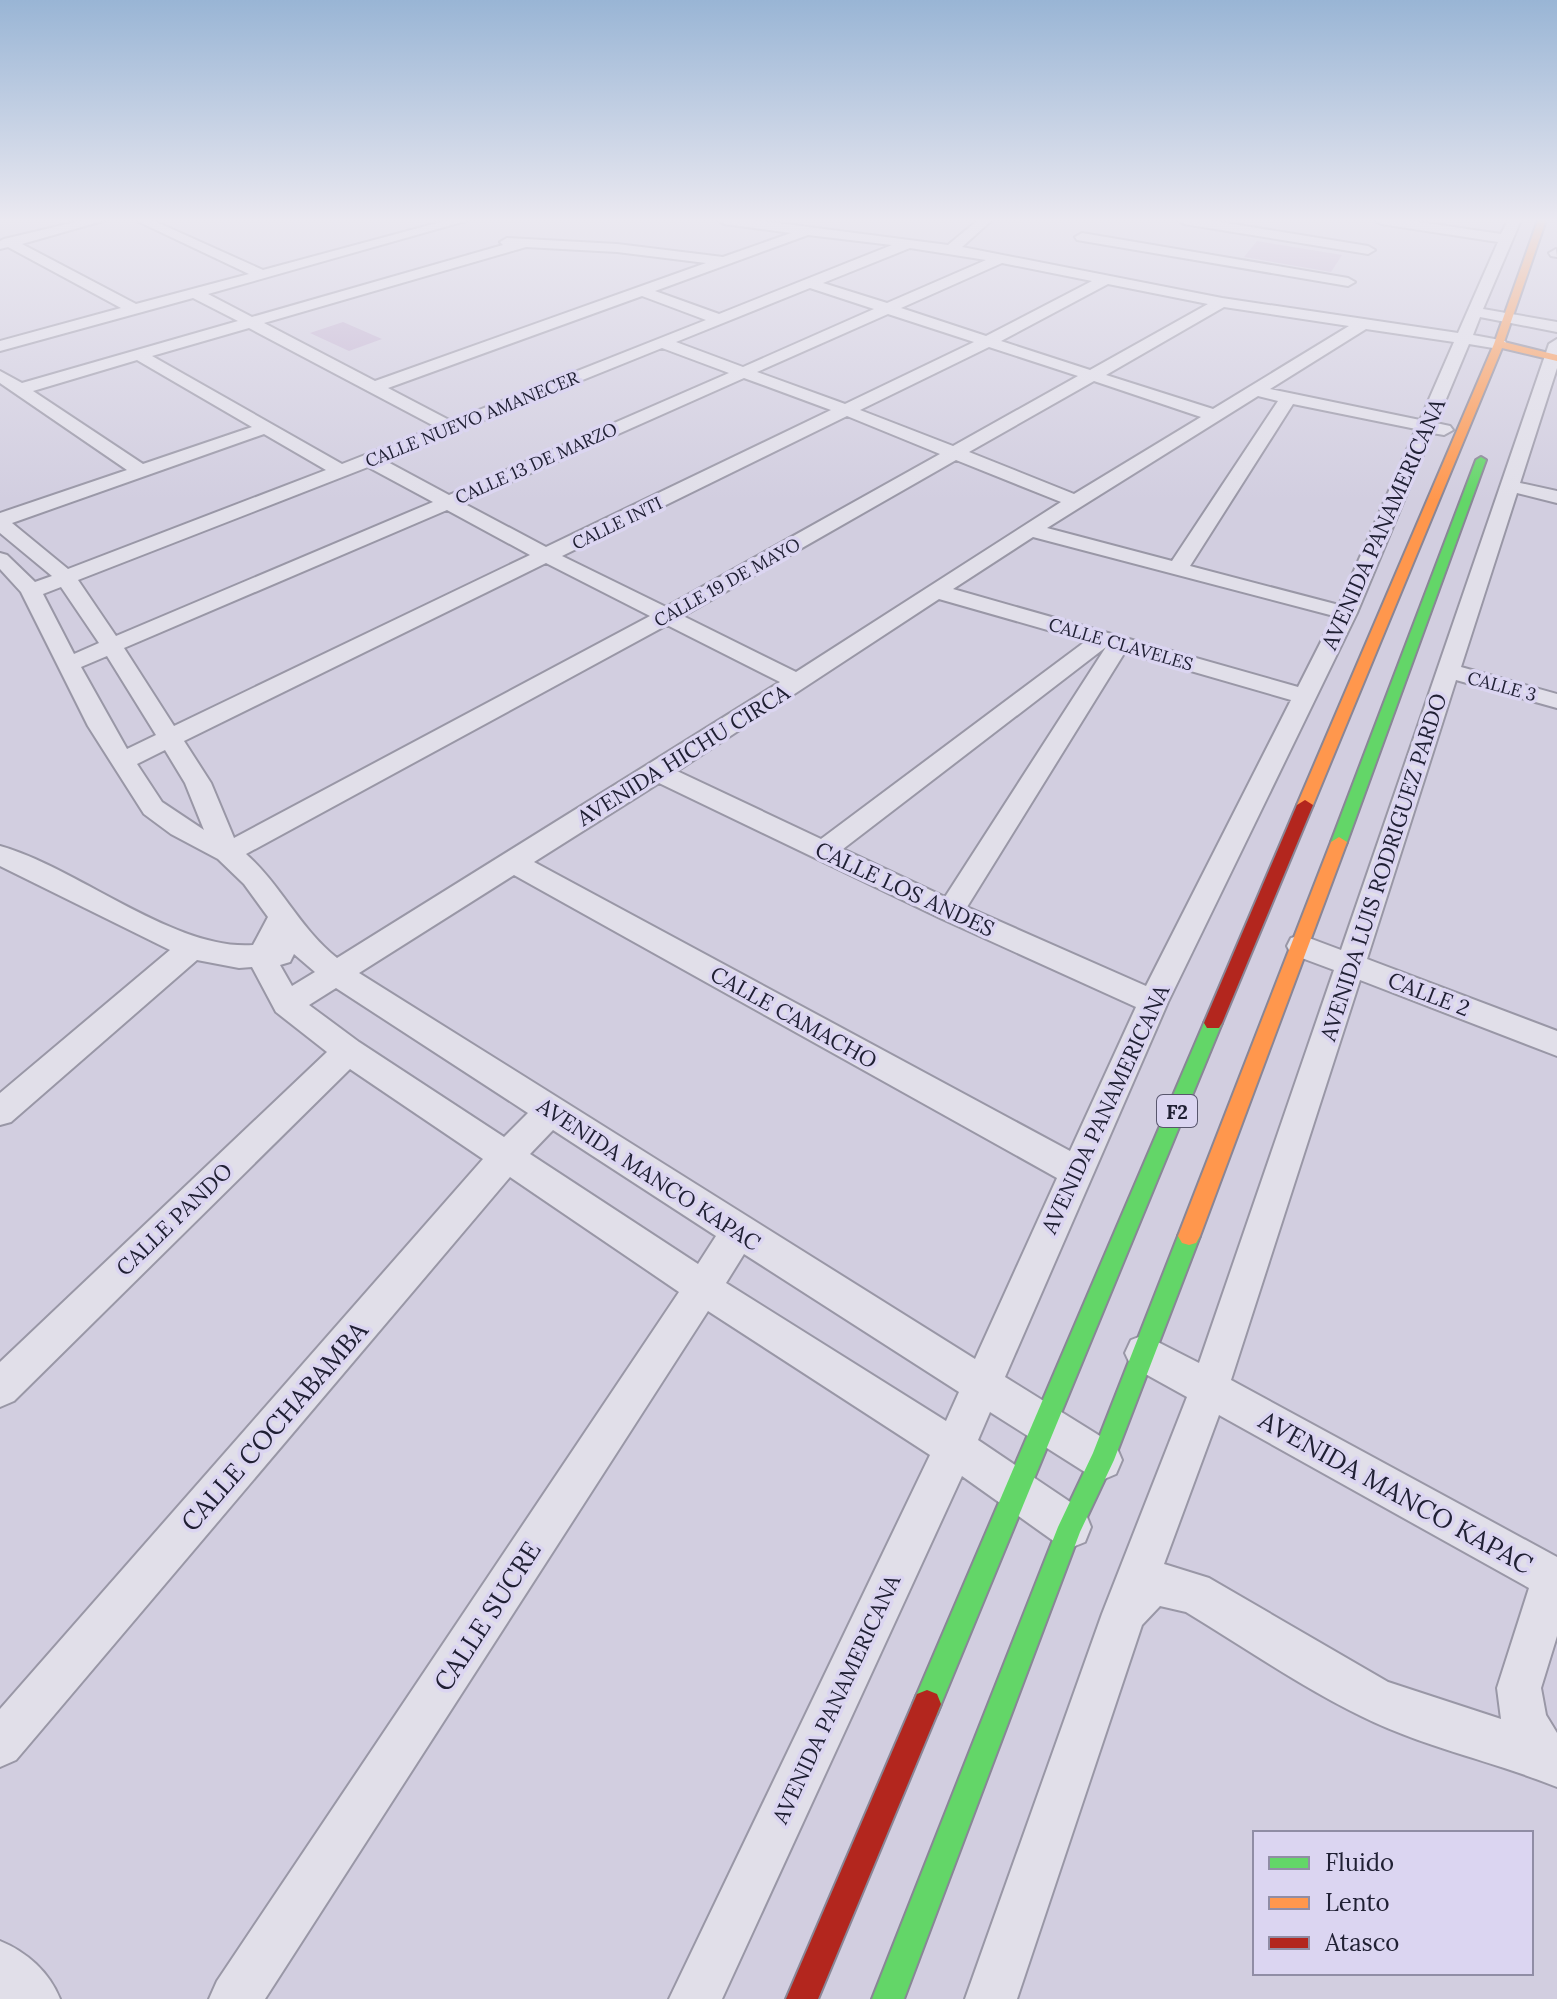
<svg xmlns="http://www.w3.org/2000/svg" width="1557" height="1999" viewBox="0 0 1557 1999" font-family="Lora,serif">
<style>
.green{fill:#c3b2d1}
.lines{fill:none;stroke-linecap:round;stroke-linejoin:round}
.street-casing{stroke:#9997a6;stroke-width:4}
.fast-casing{stroke:#898696;stroke-width:4}
.slow-casing{stroke:#898696;stroke-width:4}
.jam-casing{stroke:#898696;stroke-width:4}
.street{fill:#e1dfe9;fill-rule:evenodd}
.fast{fill:#63d668;fill-rule:evenodd}
.slow{fill:#ff974d;fill-rule:evenodd}
.jam{fill:#b3261e;fill-rule:evenodd}
.labels{text-anchor:middle;dominant-baseline:central;stroke-width:7;stroke-linejoin:round;paint-order:stroke}
.far-street-label{font-size:18px;fill:#202034;stroke:#dbd5f1}
.shield{fill:#dbd5f1;stroke:#58566d;stroke-width:2}
.shield-label{font-size:20px;font-weight:bold;fill:#202034}
.street-label{font-size:22px;fill:#202034;stroke:#dbd5f1}
.near-street-label{font-size:26px;fill:#202034;stroke:#dbd5f1}
</style>
<rect width="100%" height="100%" fill="#d2cee0"/>
<g class="green">
<polygon points="1257,241 1342,255 1331,272 1244,257"/>
<polygon points="343,322 382,339 349,351 310,333"/>
</g>
<g class="lines">
<defs>
<g id="street">
<path d="M 84,220 L 106,220 L 22,244 L 136,304 L 249,274 L 135,220 L 152,220 L 263,270 L 448,220 L 469,220 L 208,294 L 252,317 L 503,245 L 500,242 L 507,238 L 617,244 L 723,257 L 791,233 L 724,224 L 718,220 L 754,220 L 948,245 L 978,220 L 992,220 L 962,247 L 1222,298 L 1458,333 L 1498,242 L 1381,224 L 1374,220 L 1406,220 L 1501,234 L 1508,220 L 1521,220 L 1483,309 L 1557,322 L 1557,332 L 1480,317 L 1473,335 L 1505,341 L 1507,344 L 1499,349 L 1469,344 L 1436,423 L 1450,426 L 1453,430 L 1444,435 L 1432,433 L 1357,613 L 1168,1002 L 1005,1377 L 1116,1446 L 1122,1460 L 1116,1474 L 1102,1480 L 1088,1474 L 990,1412 L 978,1440 L 1085,1512 L 1091,1527 L 1085,1542 L 1070,1548 L 1055,1542 L 962,1476 L 722,1999 L 669,1999 L 930,1455 L 708,1311 L 265,1999 L 209,1999 L 217,1981 L 679,1292 L 510,1177 L 16,1760 L 0,1767 L 0,1709 L 483,1159 L 350,1069 L 14,1401 L 0,1407 L 0,1362 L 327,1052 L 276,1012 L 252,967 L 239,968 L 197,960 L 11,1122 L 0,1125 L 0,1093 L 170,950 L 0,866 L 0,846 C 76,867 175,951 253,945 L 268,917 L 244,884 L 218,859 L 171,834 L 144,814 L 88,726 L 21,592 L 0,569 L 0,553 L 7,555 L 35,582 L 52,576 L 0,533 L 0,513 L 127,470 L 0,383 L 0,371 L 22,383 L 238,321 L 193,298 L 0,351 L 0,341 L 121,308 L 8,247 L 0,249 L 0,241 L 4,239 ZM 808,235 L 892,245 L 719,314 L 655,291 ZM 526,247 L 617,252 L 706,263 L 375,381 L 264,323 ZM 910,248 L 986,260 L 887,303 L 823,283 ZM 1002,263 L 1092,281 L 986,336 L 901,308 ZM 1108,284 L 1208,304 L 1090,370 L 1001,341 ZM 810,288 L 874,309 L 743,367 L 676,342 ZM 642,296 L 706,320 L 451,421 L 388,388 ZM 1224,307 L 1349,326 L 1213,409 L 1106,375 ZM 888,314 L 974,342 L 845,404 L 757,372 ZM 249,328 L 436,427 L 342,464 L 152,356 ZM 1366,329 L 1454,342 L 1420,420 L 1270,389 ZM 989,347 L 1078,376 L 953,446 L 860,410 ZM 662,348 L 729,373 L 449,495 L 384,460 ZM 137,360 L 252,427 L 143,464 L 33,391 ZM 744,378 L 831,410 L 546,547 L 463,503 ZM 1094,381 L 1201,417 L 1074,494 L 969,452 ZM 1258,396 L 1278,401 L 1172,561 L 1047,528 ZM 1293,404 L 1416,429 L 1339,605 L 1190,566 ZM 847,416 L 940,454 L 666,607 L 562,556 ZM 264,434 L 326,470 L 68,569 L 12,523 ZM 956,460 L 1061,502 L 796,672 L 683,616 ZM 368,467 L 433,502 L 116,636 L 78,580 ZM 447,510 L 530,555 L 174,726 L 124,648 ZM 1033,537 L 1334,616 L 1298,687 L 953,589 ZM 546,563 L 650,616 L 234,838 L 211,783 L 184,741 ZM 61,587 L 99,643 L 74,654 L 43,594 ZM 939,599 L 1086,641 L 821,839 L 677,771 ZM 667,625 L 780,682 L 337,958 C 300,929 281,885 246,854 ZM 1106,647 L 945,897 L 843,849 ZM 1125,652 L 1291,700 L 1146,986 L 967,907 ZM 107,656 L 156,735 L 127,749 L 81,667 ZM 165,750 L 185,783 L 204,830 L 162,802 L 137,764 ZM 659,783 L 940,918 L 1136,1007 L 1070,1151 L 534,862 ZM 514,875 L 1057,1178 L 975,1359 L 359,973 ZM 294,954 L 315,972 L 292,986 L 280,965 L 290,962 ZM 336,988 L 528,1113 L 504,1137 L 359,1042 L 309,1005 ZM 553,1130 L 716,1236 L 698,1264 L 530,1154 ZM 744,1254 L 959,1392 L 946,1421 L 726,1283 Z"/>
<polygon points="1177,220 1208,220 1368,246 1375,250 1368,254 1184,224"/>
<polygon points="1082,233 1348,278 1355,282 1348,286 1077,240 1075,237"/>
<polygon points="1556,249 1557,257 1551,256 1549,253"/>
<path d="M 1557,339 L 1557,368 L 1520,483 L 1557,491 L 1557,503 L 1517,493 L 1461,667 L 1557,694 L 1557,708 L 1456,680 L 1367,959 L 1557,1031 L 1557,1056 L 1360,980 L 1231,1380 L 1557,1557 L 1557,1636 L 1541,1688 L 1546,1715 L 1557,1733 L 1557,1787 C 1493,1761 1423,1747 1361,1716 C 1301,1687 1244,1647 1186,1612 L 1160,1606 L 1142,1625 L 1017,1999 L 965,1999 L 1102,1614 L 1187,1397 L 1131,1366 L 1125,1353 L 1131,1340 L 1144,1335 L 1199,1363 L 1334,970 L 1291,954 L 1287,946 L 1291,938 L 1301,935 L 1341,950 L 1549,344 ZM 1219,1415 L 1529,1588 L 1497,1688 L 1501,1719 L 1388,1682 L 1209,1578 L 1164,1564 Z"/>
<path d="M 0,1941 C 27,1952 49,1972 60,1999 L 0,1999 Z"/>
</g>
<g id="fast">
<polygon points="1481,457 1486,460 1347,842 1345,846 1333,846 1331,842 1476,460"/>
<polygon points="1213,1016 1219,1018 1222,1023 937,1714 927,1718 917,1714 913,1704 917,1694 1204,1023 1207,1018"/>
<polygon points="1189,1227 1196,1229 1200,1236 1114,1460 1080,1532 904,1999 872,1999 1058,1527 1093,1453 1178,1236 1182,1229"/>
</g>
<g id="slow">
<polygon points="1538,220 1546,220 1504,342 1557,355 1557,361 1502,348 1313,805 1305,810 1300,809 1297,805 1494,344"/>
<polygon points="1339,837 1347,842 1200,1236 1196,1243 1189,1245 1182,1243 1178,1236 1331,842"/>
</g>
<g id="jam">
<polygon points="1305,800 1313,805 1222,1023 1219,1028 1207,1028 1204,1023 1297,805"/>
<polygon points="927,1690 937,1694 941,1704 818,1999 786,1999 917,1694"/>
</g>
</defs>
<use href="#street" class="street-casing"/>
<use href="#fast" class="fast-casing"/>
<use href="#slow" class="slow-casing"/>
<use href="#jam" class="jam-casing"/>
<use href="#street" class="street"/>
<use href="#fast" class="fast"/>
<use href="#slow" class="slow"/>
<use href="#jam" class="jam"/>
</g>
<linearGradient id="sky" x2="0" y2="1"><stop stop-color="#99b5d5"/><stop offset="0.44" stop-color="#ebe9f1"/><stop offset="1" stop-color="#ebe9f1" stop-opacity="0"/></linearGradient>
<rect width="1557" height="500" fill="url(#sky)"/>
<g class="labels">
<g class="far-street-label">
<text transform="translate(472 419) rotate(-22)">CALLE NUEVO AMANECER</text>
<text transform="translate(536 463) rotate(-24)">CALLE 13 DE MARZO</text>
<text transform="translate(617 523) rotate(-26)">CALLE INTI</text>
<text transform="translate(727 582) rotate(-29)">CALLE 19 DE MAYO</text>
<text transform="translate(1121 644) rotate(16)">CALLE CLAVELES</text>
<text transform="translate(1502 686) rotate(15)">CALLE 3</text>
</g>
<rect class="shield" x="1157" y="1095" width="40" height="32" rx="6"/>
<g class="shield-label">
<text x="1177" y="1111">F2</text>
</g>
<g class="street-label">
<text transform="translate(1383 524) rotate(-66)">AVENIDA PANAMERICANA</text>
<text transform="translate(683 755) rotate(-32)">AVENIDA HICHU CIRCA</text>
<text transform="translate(1383 867) rotate(-72)">AVENIDA LUIS RODRIGUEZ PARDO</text>
<text transform="translate(905 889) rotate(25)">CALLE LOS ANDES</text>
<text transform="translate(1429 994) rotate(21)">CALLE 2</text>
<text transform="translate(794 1017) rotate(29)">CALLE CAMACHO</text>
<text transform="translate(1105 1109) rotate(-65)">AVENIDA PANAMERICANA</text>
<text transform="translate(649 1174) rotate(33)">AVENIDA MANCO KAPAC</text>
<text transform="translate(174 1219) rotate(-44)">CALLE PANDO</text>
<text transform="translate(836 1699) rotate(-65)">AVENIDA PANAMERICANA</text>
</g>
<g class="near-street-label">
<text transform="translate(274 1426) rotate(-49)">CALLE COCHABAMBA</text>
<text transform="translate(1396 1492) rotate(29)">AVENIDA MANCO KAPAC</text>
<text transform="translate(487 1616) rotate(-57)">CALLE SUCRE</text>
</g>
</g>
<rect x="1253" y="1831" width="280" height="144" fill="#dbd5f1" stroke="#908da5" stroke-width="2"/>
<rect x="1269" y="1857" width="40" height="12" fill="#63d668" stroke="#908da5" stroke-width="2"/>
<text x="1325" y="1871" font-size="24" fill="#202034">Fluido</text>
<rect x="1269" y="1897" width="40" height="12" fill="#ff974d" stroke="#908da5" stroke-width="2"/>
<text x="1325" y="1911" font-size="24" fill="#202034">Lento</text>
<rect x="1269" y="1937" width="40" height="12" fill="#b3261e" stroke="#908da5" stroke-width="2"/>
<text x="1325" y="1951" font-size="24" fill="#202034">Atasco</text>
</svg>
